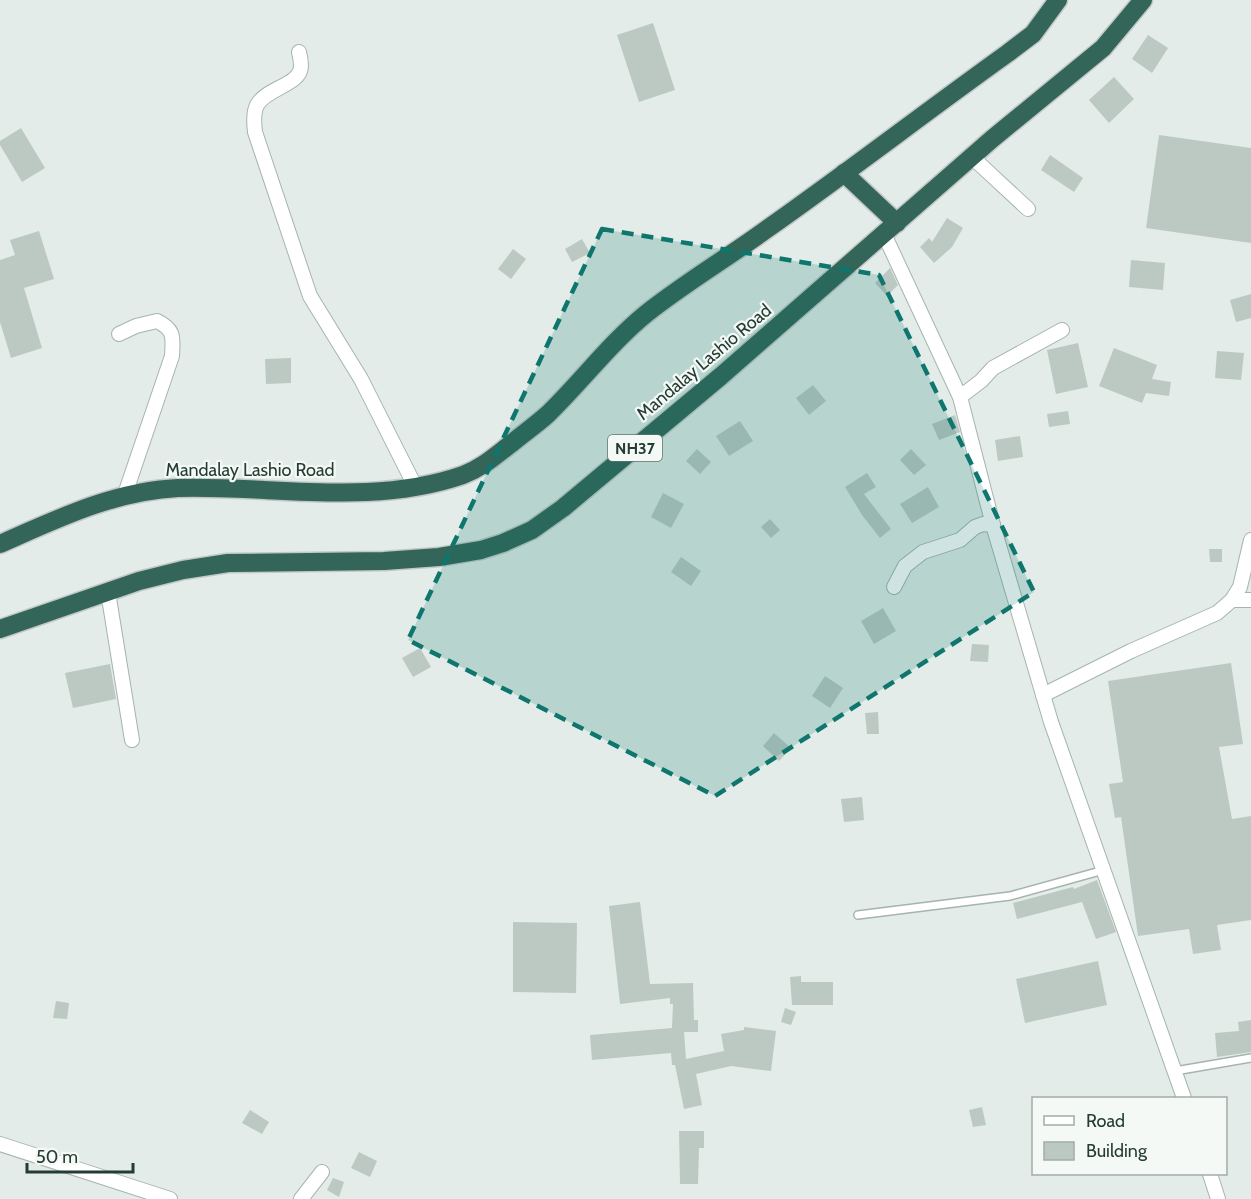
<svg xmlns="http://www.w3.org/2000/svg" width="1251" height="1199" viewBox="0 0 1251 1199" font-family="Cabin,sans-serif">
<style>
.building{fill:#bcc9c3}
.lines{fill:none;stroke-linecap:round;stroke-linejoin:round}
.lane-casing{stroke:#a6b4ae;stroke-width:10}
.street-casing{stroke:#a6b4ae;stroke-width:16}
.highway-casing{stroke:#c2c8c6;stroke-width:21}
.lane{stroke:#fff;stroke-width:7}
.street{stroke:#fff;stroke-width:14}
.highway{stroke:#336558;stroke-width:18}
.marked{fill:#0f766e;fill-opacity:0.2;stroke:#0f766e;stroke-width:4.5;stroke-dasharray:12 8;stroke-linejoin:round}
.labels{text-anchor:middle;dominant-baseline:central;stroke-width:4.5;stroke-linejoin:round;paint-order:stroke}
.shield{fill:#f4f9f6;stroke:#63756e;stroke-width:1.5}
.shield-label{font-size:16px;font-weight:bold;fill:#253c34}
.street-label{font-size:18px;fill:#253c34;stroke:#f4f9f6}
</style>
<rect width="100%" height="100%" fill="#e3ece8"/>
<g class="building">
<polygon points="653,23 675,90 639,102 617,35"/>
<polygon points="1148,35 1168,48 1152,73 1132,59"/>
<polygon points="1114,77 1134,99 1109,123 1089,100"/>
<polygon points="21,128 45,168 22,182 0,145 0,141"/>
<polygon points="1159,135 1251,148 1251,243 1146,228"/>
<polygon points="1050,155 1083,178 1074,192 1041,170"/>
<polygon points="947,218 963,228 952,247 934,263 920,247 929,238 932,242"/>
<polygon points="39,231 54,279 24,288 42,348 11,358 0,322 0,260 15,255 10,240"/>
<polygon points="582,239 590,253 572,262 565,249"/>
<polygon points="513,249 526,259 511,279 498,269"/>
<polygon points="1131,260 1165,263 1163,290 1129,287"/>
<polygon points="890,268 898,285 887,296 875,283"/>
<polygon points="1251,294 1251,318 1236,322 1230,300"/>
<polygon points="1078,343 1088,387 1056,394 1047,350"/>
<polygon points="1114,348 1157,365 1152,379 1171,382 1169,396 1146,393 1142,403 1099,386"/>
<polygon points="1217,351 1244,353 1241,380 1215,378"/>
<polygon points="291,358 291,383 266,384 265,359"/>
<polygon points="813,385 826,401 809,415 796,398"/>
<polygon points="1068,411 1070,424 1049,427 1047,414"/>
<polygon points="955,415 960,432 939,440 932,424"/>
<polygon points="740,421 753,441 729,456 716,436"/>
<polygon points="1020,436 1023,457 998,461 995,440"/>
<polygon points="697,449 711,462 700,474 686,461"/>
<polygon points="911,449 926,465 914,475 900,460"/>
<polygon points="867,473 876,487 864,494 891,529 880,538 862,515 845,487"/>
<polygon points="928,487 939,507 912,523 900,504"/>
<polygon points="663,493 684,504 671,528 651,517"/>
<polygon points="770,519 780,530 771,538 761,527"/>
<polygon points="1209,549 1222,549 1222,562 1210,562"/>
<polygon points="681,557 701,571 691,586 671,572"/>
<polygon points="883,608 896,631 874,644 861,621"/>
<polygon points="972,644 989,645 988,662 970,661"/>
<polygon points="420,648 431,667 413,677 402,658"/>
<polygon points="1231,663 1243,744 1219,747 1232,819 1251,816 1251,920 1217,925 1221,950 1193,954 1189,929 1138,936 1121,817 1115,818 1109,784 1123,782 1108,681"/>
<polygon points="110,664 116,699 73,708 65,673"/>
<polygon points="825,676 843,688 830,708 812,696"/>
<polygon points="878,712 879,734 867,734 865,713"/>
<polygon points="774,733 791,748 779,761 763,746"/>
<polygon points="862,797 864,820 844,822 841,799"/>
<polygon points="1097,880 1116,932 1096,939 1082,902 1017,919 1013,903 1073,887 1074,889"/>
<polygon points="640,902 650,984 693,983 694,1020 698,1020 698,1032 684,1032 686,1059 724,1051 721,1034 744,1030 744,1027 776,1031 771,1071 731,1066 696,1074 702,1105 684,1109 675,1065 672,1065 671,1053 592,1060 590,1035 672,1028 673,1004 670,1004 670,998 620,1004 609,906"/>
<polygon points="513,922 577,923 576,993 513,992"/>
<polygon points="1098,961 1107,1005 1025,1023 1016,979"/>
<polygon points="801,976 801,982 833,982 833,1005 792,1005 790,977"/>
<polygon points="56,1001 69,1003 67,1019 53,1018"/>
<polygon points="785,1008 796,1012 791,1025 781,1022"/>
<polygon points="1251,1020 1251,1052 1217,1057 1215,1033 1239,1031 1238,1022"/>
<polygon points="982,1107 986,1125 973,1127 969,1110"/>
<polygon points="250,1110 269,1122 262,1134 242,1123"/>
<polygon points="679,1131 704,1131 704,1148 699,1148 698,1184 680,1184"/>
<polygon points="359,1152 377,1161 370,1177 351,1168"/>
<polygon points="333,1178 344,1182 339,1197 327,1190"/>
</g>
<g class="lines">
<defs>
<g id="lane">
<polyline points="858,915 1010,896 1104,870"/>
<polyline points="1175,1071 1251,1058"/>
</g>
<g id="street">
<path d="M 299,52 C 300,56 301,61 301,66 C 301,85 266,88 257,105 C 253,113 254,124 255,132 L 310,296 L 361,379 L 416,488"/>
<polyline points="972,157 1028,209"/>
<polyline points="884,234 960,397 993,525 1051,722 1184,1098"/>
<path d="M 119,334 L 136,326 L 157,321 C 175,330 173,337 172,356 L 125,494"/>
<polyline points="960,397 981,381 993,368 1062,330"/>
<polyline points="894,587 905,566 923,552 960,540 975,527 983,524 993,525"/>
<polyline points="108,592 132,740"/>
<polyline points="1232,600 1251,600"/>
<polyline points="1043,695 1131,651 1217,613 1232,600 1240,587 1251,540"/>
<polyline points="0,1144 170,1199"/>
<polyline points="1210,1174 1218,1199"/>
<polyline points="301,1199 322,1172"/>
</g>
<g id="highway">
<polyline points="844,173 897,223"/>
<path d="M 0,544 C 57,519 114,491 178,488 C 272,485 371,507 463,475 C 482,468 496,455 512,443 C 524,433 537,424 548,414 C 582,381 610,343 647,313 C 685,283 727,258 767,229 C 848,172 927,111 1008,53 L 1033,34 L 1058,0"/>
<polyline points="0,629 139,581 183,570 228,563 384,561 439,557 481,550 503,543 532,530 563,508 721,376 992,139 1103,48 1143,0"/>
</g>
</defs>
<use href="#lane" class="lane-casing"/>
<use href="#street" class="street-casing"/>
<use href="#highway" class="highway-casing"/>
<use href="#lane" class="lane"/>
<use href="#street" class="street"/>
<use href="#highway" class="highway"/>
</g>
<path class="marked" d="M 602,229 L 879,275 L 1034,592 L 715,796 L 408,640 Z"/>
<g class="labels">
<rect class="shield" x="608" y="435" width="54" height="26" rx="4.5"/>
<g class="shield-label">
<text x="635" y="448">NH37</text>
</g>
<g class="street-label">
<text transform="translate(704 362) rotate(-40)">Mandalay Lashio Road</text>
<text x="250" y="470">Mandalay Lashio Road</text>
</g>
</g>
<rect x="1032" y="1097" width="195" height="78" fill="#f4f9f6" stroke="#a1ada8" stroke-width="1.5"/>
<rect x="1044" y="1116" width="30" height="9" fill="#ffffff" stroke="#a1ada8" stroke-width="1.5"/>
<text x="1086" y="1127" font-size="18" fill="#253c34">Road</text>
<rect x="1044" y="1142" width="30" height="18" fill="#bcc9c3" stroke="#a1ada8" stroke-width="1.5"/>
<text x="1086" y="1157" font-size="18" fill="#253c34">Building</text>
<path d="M27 1163v9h106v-9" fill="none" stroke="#253c34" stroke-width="3"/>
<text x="36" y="1163" font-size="18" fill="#253c34" stroke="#f4f9f6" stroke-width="4.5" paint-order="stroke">50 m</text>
</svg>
